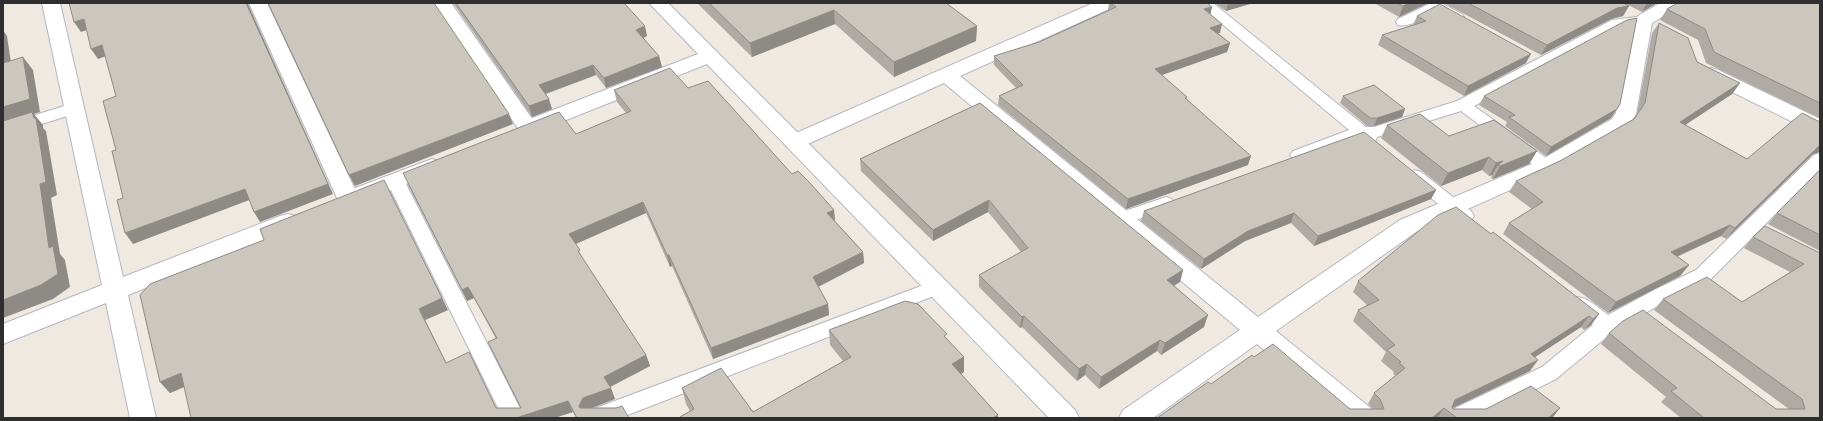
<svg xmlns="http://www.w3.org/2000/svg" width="1823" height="421" viewBox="0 0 1823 421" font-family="Barlow,sans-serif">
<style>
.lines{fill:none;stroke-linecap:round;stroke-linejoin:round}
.lane-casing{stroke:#b4b7c1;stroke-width:2}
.street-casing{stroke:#b4b7c1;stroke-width:2}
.secondary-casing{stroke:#b4b7c1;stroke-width:2}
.lane{fill:#fff;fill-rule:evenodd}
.street{fill:#fff;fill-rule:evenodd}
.secondary{fill:#fff;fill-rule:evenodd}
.wall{fill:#afaba4}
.shaded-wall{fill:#8e8b86}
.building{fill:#cbc7bf;stroke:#8e8b86}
</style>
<rect width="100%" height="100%" fill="#efe9e1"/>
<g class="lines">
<defs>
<g id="lane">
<polygon points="1197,3 1213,3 1366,127 1374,127 1457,101 1612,20 1644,16 1649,17 1651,20 1649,23 1621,27 1474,106 1552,162 1555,166 1552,170 1546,172 1540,170 1461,111 1377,137 1375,142 1369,143 1359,139 1305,159 1299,161 1293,159 1290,155 1293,151 1349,130"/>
<path d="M 1431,3 L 1441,3 L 1462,14 L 1464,17 L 1462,20 L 1457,21 L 1452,20 L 1436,12 C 1425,17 1410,28 1398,25 L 1396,22 L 1398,19 Z"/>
<polygon points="74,103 80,104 82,108 80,112 3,136 3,125"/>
<path d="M 1820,153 L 1820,169 L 1710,280 L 1668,300 L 1614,331 L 1556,379 L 1478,418 L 1446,418 L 1449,411 L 1542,367 L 1593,325 L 1570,308 L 1567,303 L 1570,298 C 1584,293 1597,307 1608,315 L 1654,290 L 1696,270 L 1814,155 Z"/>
<polygon points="1415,170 1421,172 1471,211 1474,216 1471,221 1465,222 1459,221 1409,180 1406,176 1409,172"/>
<polygon points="395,174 401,176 404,180 525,418 503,418 386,180 389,176"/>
<polygon points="1166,197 1172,199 1175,203 1172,207 1122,225 1116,224 1113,219 1116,214"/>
<polygon points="937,280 944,282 947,287 944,292 620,418 585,418 588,411"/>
</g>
<g id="street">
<polygon points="249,3 267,3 359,198 356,203 348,206 340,203 337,198"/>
<polygon points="433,3 451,3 535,123 538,128 535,133 528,135 521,133"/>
<polygon points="1093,3 1117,3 1114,7 960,76 1258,317 1400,220 1539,161 1612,119 1616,113 1635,20 1638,16 1660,3 1682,3 1679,7 1652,23 1636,114 1626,129 1553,171 1416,232 1276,331 1373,410 1377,418 1345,418 1257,344 1153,418 1119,418 1123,410 1240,330 944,83 801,147 794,149 787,147 784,142 787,137"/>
<polygon points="1711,68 1718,70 1820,119 1820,134 1813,132 1704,78 1701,74 1704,70"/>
</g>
<g id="secondary">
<polygon points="42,3 60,3 123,277 280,216 288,214 296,216 299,222 296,228 128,295 156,418 130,418 106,303 3,344 3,324 102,285"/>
<polygon points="649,3 668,3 1075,410 1079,418 1049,418 707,64 541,130 534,132 527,130 524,125 527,120 698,54"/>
<polygon points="432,159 439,161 443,166 439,171 358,203 350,200 347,195 350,190"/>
</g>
</defs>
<use href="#lane" class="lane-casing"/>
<use href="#street" class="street-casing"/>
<use href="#secondary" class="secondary-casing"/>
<use href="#lane" class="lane"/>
<use href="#street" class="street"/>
<use href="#secondary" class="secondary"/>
</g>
<g class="wall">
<polygon points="453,3 624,3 647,36 643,38 659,56 662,67 606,88 596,75 546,94 552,109 532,117"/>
<polygon points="697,3 946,3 977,26 976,41 894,77 835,24 752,57"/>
<polygon points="1109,3 1207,3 1212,7 1210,14 1220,33 1218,33 1230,43 1227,52 1162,75 1187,99 1248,165 1126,209 998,105 999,96 1016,88 994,65 994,56 1039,42 1108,10"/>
<polygon points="1215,3 1253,3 1226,11"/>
<polygon points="1374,3 1428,3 1399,17"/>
<polygon points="1444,3 1623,3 1629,6 1623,16 1611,19 1541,55"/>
<polygon points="1624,3 1657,3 1642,12"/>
<polygon points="1820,3 1820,118 1706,63 1698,40 1660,20 1667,9"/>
<polygon points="1417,16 1526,63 1464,96 1378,45 1382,35 1413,25"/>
<polygon points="1659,23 1697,62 1740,83 1732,94 1685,125 1747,159 1820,122 1820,152 1813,154 1726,239 1721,236 1677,257 1689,265 1680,276 1608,313 1503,234 1509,223 1532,209 1509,192 1516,181 1560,161 1634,119 1637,114 1652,33"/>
<polygon points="688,88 792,174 834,210 835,221 863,252 864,263 818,287 828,304 829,315 713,359 672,266 670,267 646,213 576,244 582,258 646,355 650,366 610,387 615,399 591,408 629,418 576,418 573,412 554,418 184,387 170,393 160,382 448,310 425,320 446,363 496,408 521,408 496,339 474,298 467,301 408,185 576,134 626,113 617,102 614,90"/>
<polygon points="1343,96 1405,109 1402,117 1374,126 1367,126 1340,103"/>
<polygon points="1484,96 1611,118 1546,156 1505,126 1507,122 1479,105"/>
<polygon points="980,103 1183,270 1180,282 1174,285 1204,327 1161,355 1157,351 1099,389 1085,375 1077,381 1022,327 1020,328 979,287 979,275 1021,252 988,212 933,241 861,171 860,159"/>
<polygon points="1387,125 1449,136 1537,151 1529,164 1493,179 1491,178 1492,175 1489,176 1482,170 1441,186 1381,138"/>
<polygon points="1820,170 1820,251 1768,224 1777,213"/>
<polygon points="1436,190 1431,199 1314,246 1291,223 1245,241 1201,269 1141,221 1144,211"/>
<polygon points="1753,237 1820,253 1820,418 1681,418 1661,402 1666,397 1601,344 1609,333 1776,409 1789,409 1654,310 1663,299 1742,302 1790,272 1744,248"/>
<polygon points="1358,281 1599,314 1591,325 1584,330 1581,327 1535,357 1530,371 1453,408 1453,409 1486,409 1560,408 1552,418 1157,418 1254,357 1350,409 1373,409 1368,404 1374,393 1396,376 1393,374 1394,372 1381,361 1386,352 1353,321 1358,310 1367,305 1353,292"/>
<polygon points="829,330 946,338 964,372 961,374 998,418 680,418 680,417 690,411 686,404 682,388 753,412 843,361 830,345"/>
</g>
<g class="shaded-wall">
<polygon points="246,3 248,3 248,4 333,194 260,222 254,212"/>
<polygon points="1228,3 1253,3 1226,11"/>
<polygon points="1410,3 1428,3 1399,17 1403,6"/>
<polygon points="1647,3 1657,3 1642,12"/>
<polygon points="1629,6 1623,16 1611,19 1541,55 1547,45 1617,8"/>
<polygon points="1212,7 1210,16 1204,9"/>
<polygon points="834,10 835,24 752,57 750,43"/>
<polygon points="84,19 90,29 81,32 74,22"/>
<polygon points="1222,24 1220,33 1208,36 1210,28"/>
<polygon points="645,26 647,36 638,40 636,30"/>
<polygon points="977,26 976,41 894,77 894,62"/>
<polygon points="3,30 7,36 13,76 3,63"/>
<polygon points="1230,43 1227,52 1153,78 1155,69"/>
<polygon points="102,45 109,55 98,59 91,49"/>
<polygon points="1531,54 1526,63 1464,96 1468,86"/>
<polygon points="659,56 662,67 606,88 604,78"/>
<polygon points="23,57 33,70 40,112 34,114 43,125 43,128 46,131 57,195 51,198 60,254 65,260 70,287 53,299 3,318 3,300 49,248 3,123 3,107"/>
<polygon points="593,65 596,75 542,95 539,85"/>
<polygon points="1740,83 1732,94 1673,133 1680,122"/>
<polygon points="549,99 552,109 532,117 529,106"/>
<polygon points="1620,104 1611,118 1546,156 1551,147"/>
<polygon points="1405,109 1402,117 1374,126 1377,118"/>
<polygon points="509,114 513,124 355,186 349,175"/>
<polygon points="1820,145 1820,152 1813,154 1726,239 1735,228"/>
<polygon points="1537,151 1529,164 1493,179 1500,166"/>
<polygon points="1251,156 1248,165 1126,209 1128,199"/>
<polygon points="1489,157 1482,170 1441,186 1448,173"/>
<polygon points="1503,161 1498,165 1492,175 1489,176 1496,163"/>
<polygon points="384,180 448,310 425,320 452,374 419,309"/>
<polygon points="245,189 252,199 133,244 125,233"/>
<polygon points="1436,190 1431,199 1314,246 1318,236"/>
<polygon points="989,200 988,212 933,241 933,230"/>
<polygon points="643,202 646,213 573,245 569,234"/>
<polygon points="834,210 835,221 827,213"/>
<polygon points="1294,213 1291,223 1245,241 1201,269 1204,259 1248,231"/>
<polygon points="1730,225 1721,236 1662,263 1671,252"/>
<polygon points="863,252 864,263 814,289 813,277"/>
<polygon points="667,255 669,255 672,266 670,267"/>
<polygon points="1689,265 1680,276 1608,313 1616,302"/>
<polygon points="1183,270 1180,282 1164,292 1167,280"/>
<polygon points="468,287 474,298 467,301 462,290"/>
<polygon points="828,304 829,315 713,359 711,348"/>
<polygon points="1599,314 1591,325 1584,330 1593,319"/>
<polygon points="1208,315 1204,327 1161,355 1165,343"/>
<polygon points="1024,316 1022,327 1020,328 1022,317"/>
<polygon points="1589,316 1581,327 1523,365 1531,354"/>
<polygon points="1160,340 1157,351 1099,389 1101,377"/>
<polygon points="646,355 650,366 608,388 604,377"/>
<polygon points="964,357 964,372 952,380 952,364"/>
<polygon points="1538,360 1530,371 1448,410 1455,400"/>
<polygon points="1087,364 1085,375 1077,381 1079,369"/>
<polygon points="181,373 191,384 170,393 160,382"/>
<polygon points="611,388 615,399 587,410 584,417 579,406 583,398"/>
<polygon points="568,401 573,412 554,418 516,418"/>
<polygon points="1444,408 1437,418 1432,418"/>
<polygon points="1560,408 1552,418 1548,418"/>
<polygon points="998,415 998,418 993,418"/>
</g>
<g class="building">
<polygon points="69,3 246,3 328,184 254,212 245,189 125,233 117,200 123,198 112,151 116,150 103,101 116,96 102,45 91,49 84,19 74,22"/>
<polygon points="268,3 434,3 509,114 349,175"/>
<polygon points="456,3 624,3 645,26 636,30 659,56 604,78 593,65 539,85 549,99 529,106"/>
<polygon points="709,3 946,3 977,26 894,62 834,10 750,43"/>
<polygon points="1110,3 1207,3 1212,7 1204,9 1222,24 1210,28 1230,43 1155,69 1187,97 1185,98 1251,156 1128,199 999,96 1023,85 994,56 1039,42 1116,7"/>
<polygon points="1397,3 1410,3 1403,6"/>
<polygon points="1468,3 1623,3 1629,6 1617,8 1547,45"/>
<polygon points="1678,3 1820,3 1820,103 1714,52 1705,29 1667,9"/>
<polygon points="1440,4 1531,54 1468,86 1382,35 1426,21 1417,16"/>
<polygon points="1637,18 1620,104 1617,109 1551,147 1509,117 1515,115 1484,96 1627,20"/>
<polygon points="1659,23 1688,38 1697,62 1740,83 1680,122 1747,159 1802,113 1820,122 1820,145 1735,228 1730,225 1671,252 1689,265 1616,302 1509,223 1543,202 1516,181 1560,161 1634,119 1645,103"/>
<polygon points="23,57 30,99 3,107 3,63"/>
<polygon points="670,68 688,88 708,81 792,174 798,171 810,183 834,210 827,213 863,252 813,277 828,304 711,348 669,255 667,255 643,202 569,234 580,250 578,251 646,355 604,377 611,388 583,398 579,406 580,408 616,408 622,406 629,418 577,418 568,401 516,418 191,418 181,373 160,382 140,295 150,284 264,240 260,229 384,180 442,298 419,309 446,363 469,352 496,408 521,408 488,342 497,338 468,287 462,290 403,173 559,112 576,134 631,111 614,90"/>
<polygon points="1374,85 1405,109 1377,118 1370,118 1343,96"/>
<polygon points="980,103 1183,270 1167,280 1208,315 1165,343 1160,340 1101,377 1087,364 1079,369 1024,316 1022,317 979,275 1028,248 989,200 933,230 860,159"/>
<polygon points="32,112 34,118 36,118 46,182 40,184 49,248 53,246 58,274 41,285 3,300 3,121"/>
<polygon points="1420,114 1449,136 1494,120 1537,151 1500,166 1498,165 1503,161 1496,163 1489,157 1448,173 1387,125"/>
<polygon points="1364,132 1436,190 1318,236 1294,213 1248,231 1204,259 1144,211"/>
<polygon points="1820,170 1820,235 1777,213"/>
<polygon points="1456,207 1491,234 1493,232 1599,314 1593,319 1589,316 1531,354 1538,360 1455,400 1452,407 1453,409 1486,409 1531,386 1560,408 1548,418 1457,418 1444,408 1432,418 1157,418 1208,382 1211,384 1252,355 1254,357 1273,344 1350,409 1384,409 1380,399 1374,393 1405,368 1399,363 1401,362 1387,350 1395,345 1358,310 1379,300 1358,281 1438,215"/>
<polygon points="1765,226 1820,253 1820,418 1704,418 1671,391 1677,388 1609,333 1623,321 1643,310 1776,409 1805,409 1802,399 1663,299 1707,277 1742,302 1804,264 1753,237"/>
<polygon points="905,301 918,304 947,334 944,336 964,357 952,364 998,415 993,418 681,418 680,417 694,409 682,388 721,368 753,412 851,357 829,330"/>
</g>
<rect width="1823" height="421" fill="none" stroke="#2e2e2e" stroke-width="8"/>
</svg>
